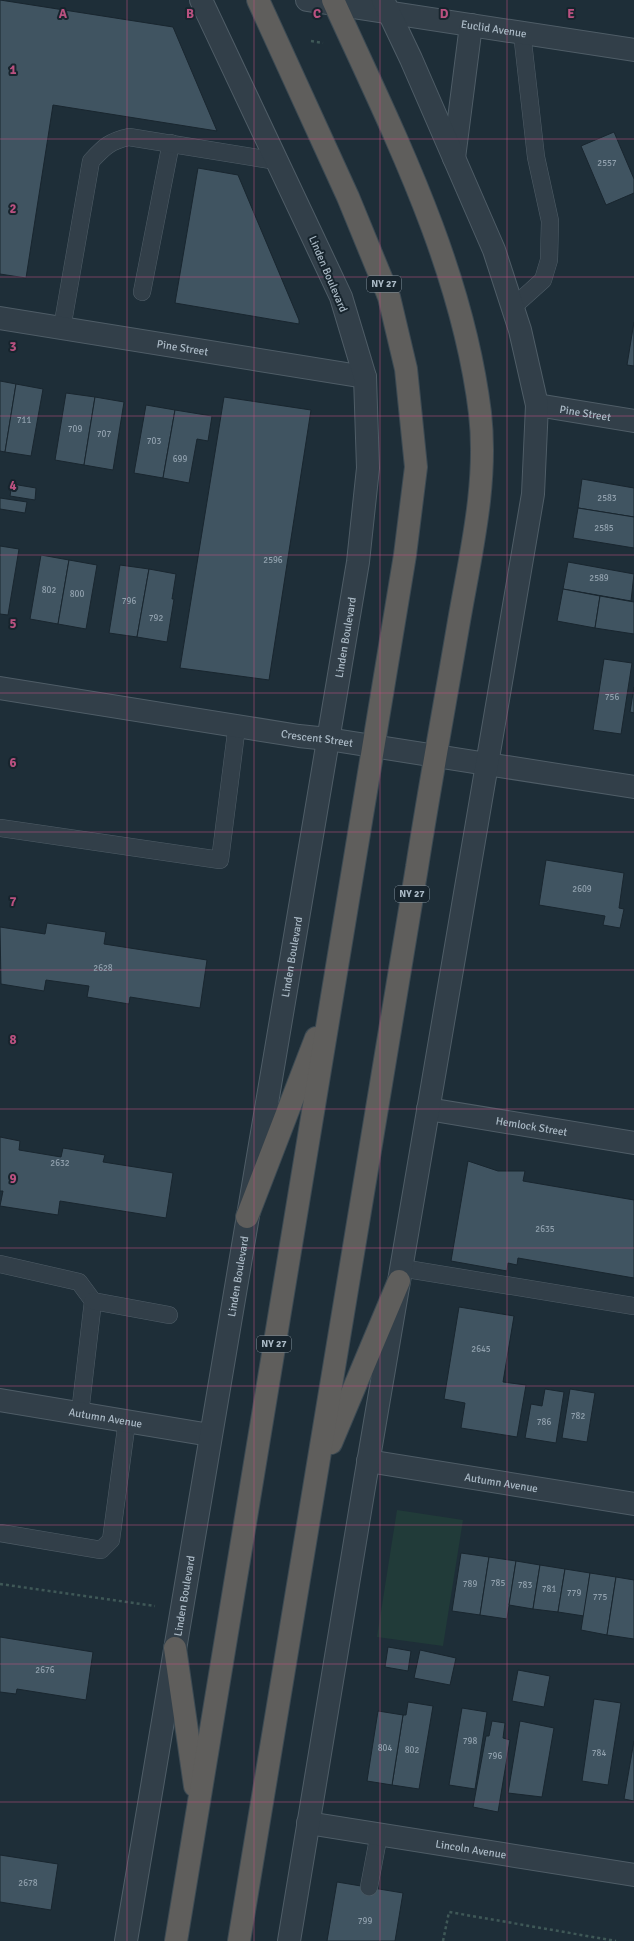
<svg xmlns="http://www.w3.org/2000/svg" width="634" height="1941" viewBox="0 0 634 1941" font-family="Signika,sans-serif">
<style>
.green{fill:#213b39}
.building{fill:#405461;stroke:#19262f}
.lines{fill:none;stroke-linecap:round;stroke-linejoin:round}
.service-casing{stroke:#4f5d67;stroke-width:18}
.minor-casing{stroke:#4f5d67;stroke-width:24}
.tertiary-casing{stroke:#4f5d67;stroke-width:24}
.trunk-casing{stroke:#3c4a53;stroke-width:24}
.path{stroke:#3f5857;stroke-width:2.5;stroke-dasharray:3 3;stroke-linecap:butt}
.service{stroke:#323f49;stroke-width:17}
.minor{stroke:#323f49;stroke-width:22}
.tertiary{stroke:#323f49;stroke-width:22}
.trunk{stroke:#5f5e5c;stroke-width:22}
.grid{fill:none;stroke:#ba5180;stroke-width:1;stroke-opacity:0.55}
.labels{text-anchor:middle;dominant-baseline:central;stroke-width:4;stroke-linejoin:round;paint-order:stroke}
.number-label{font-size:9px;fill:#90a0ad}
.shield{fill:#17242d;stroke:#7f8d98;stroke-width:1}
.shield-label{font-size:10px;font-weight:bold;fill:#abbac6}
.street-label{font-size:11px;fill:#abbac6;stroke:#17242d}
.grid-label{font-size:13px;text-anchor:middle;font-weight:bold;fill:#ba5180;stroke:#17242d;stroke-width:4;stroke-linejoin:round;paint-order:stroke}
</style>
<rect width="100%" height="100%" fill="#1e2e38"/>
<polygon class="green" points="397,1510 463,1520 443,1646 377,1637"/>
<g class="building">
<polygon points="0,0 173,27 217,131 53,105 26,278 0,274"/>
<polygon points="614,132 634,179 634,193 606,205 581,146"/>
<polygon points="198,168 238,175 299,320 299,324 175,303"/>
<polygon points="634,322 634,366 627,365"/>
<polygon points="0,381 16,384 5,452 0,451"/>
<polygon points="16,384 43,389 31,456 5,452"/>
<polygon points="66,393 95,397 84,465 55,460"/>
<polygon points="95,397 124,402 113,470 84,465"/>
<polygon points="224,397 311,410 269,680 180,668"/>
<polygon points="146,405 175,410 163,478 134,473"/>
<polygon points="175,410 212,416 208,441 197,439 189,483 163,478"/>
<polygon points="582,479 634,488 634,517 578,508"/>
<polygon points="12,484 36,488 35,500 10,496"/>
<polygon points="0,498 27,502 25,513 0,509"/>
<polygon points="578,508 634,517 634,548 573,538"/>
<polygon points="0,546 19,549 8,615 0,614"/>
<polygon points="41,555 69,560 58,624 30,619"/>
<polygon points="69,560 97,565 86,629 58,624"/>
<polygon points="568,562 634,574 631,601 563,589"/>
<polygon points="120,565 149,569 137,637 109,633"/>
<polygon points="149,569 176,574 172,599 174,599 167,642 137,637"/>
<polygon points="563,589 600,596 595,628 557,621"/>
<polygon points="600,596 634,602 634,634 595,628"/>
<polygon points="604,659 632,663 621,734 593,730"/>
<polygon points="634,687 634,713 630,712"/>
<polygon points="546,860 624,873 619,908 624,909 620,928 603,925 605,916 539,905"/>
<polygon points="47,923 106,932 104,944 207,960 200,1008 130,997 129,1004 87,997 89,986 46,980 44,991 1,984 0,927 45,934"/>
<polygon points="0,1137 20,1141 19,1150 61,1157 63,1148 105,1155 103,1162 173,1173 166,1218 60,1201 58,1215 0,1206 3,1191 0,1191"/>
<polygon points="468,1161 498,1171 525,1171 523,1181 634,1200 634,1278 518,1258 517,1265 508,1263 507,1271 451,1261"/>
<polygon points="459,1307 514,1316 503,1382 526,1385 517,1437 461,1428 465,1403 444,1399"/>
<polygon points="545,1389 564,1392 556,1443 525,1438 531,1404 542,1406"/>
<polygon points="570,1389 595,1393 587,1442 562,1438"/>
<polygon points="461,1553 489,1557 480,1615 452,1611"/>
<polygon points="489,1557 516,1561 507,1619 480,1615"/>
<polygon points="516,1561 540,1565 533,1609 509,1605"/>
<polygon points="540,1565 565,1569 558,1612 533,1609"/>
<polygon points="565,1569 590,1573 584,1616 558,1612"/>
<polygon points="590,1573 616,1577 607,1635 581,1630"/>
<polygon points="616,1577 634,1580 634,1639 607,1635"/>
<polygon points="0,1637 93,1652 86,1700 17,1689 16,1694 0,1692"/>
<polygon points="388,1647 411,1651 408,1671 385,1667"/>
<polygon points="420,1650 456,1658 450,1685 414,1678"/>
<polygon points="518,1670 550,1676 544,1707 512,1701"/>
<polygon points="594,1699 621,1703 608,1785 582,1781"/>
<polygon points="408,1702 433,1706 419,1789 392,1785 403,1715 406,1715"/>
<polygon points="462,1708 487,1712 475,1789 449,1785"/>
<polygon points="378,1711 403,1715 392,1785 367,1781"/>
<polygon points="492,1721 505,1723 503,1738 510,1740 498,1812 473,1807 486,1736 489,1736"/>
<polygon points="520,1721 554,1728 542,1797 508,1793"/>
<polygon points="634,1741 634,1801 624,1799"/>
<polygon points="0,1855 58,1864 51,1910 0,1902"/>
<polygon points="337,1882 403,1893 395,1941 327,1941"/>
</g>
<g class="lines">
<defs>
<g id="service">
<polyline points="142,292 171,143"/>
<polyline points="513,307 543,280 549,260 550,221 536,157 522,33"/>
<path d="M 62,328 L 91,161 C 104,147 110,141 129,137 L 277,161"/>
<polyline points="0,828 220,860 237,725"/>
<polyline points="0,1264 79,1282 93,1301 80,1413"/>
<polyline points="401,1268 634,1306"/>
<polyline points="93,1301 169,1315"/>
<polyline points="0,1533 101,1550 111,1540 127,1421"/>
<polyline points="369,1887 379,1834"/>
</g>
<g id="minor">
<path id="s1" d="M 307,0 L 634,50"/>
<path id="s2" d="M 0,318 L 365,377"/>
<path id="s3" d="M 537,405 L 634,421"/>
<path id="s4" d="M 0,688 L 299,736 L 328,739 L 634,787"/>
<path id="s5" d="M 428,1109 L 634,1143"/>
<path id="s6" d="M 0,1400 L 210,1435"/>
<path id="s7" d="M 368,1461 L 634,1504"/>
<path id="s8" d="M 308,1823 L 634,1875"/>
</g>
<g id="tertiary">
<polyline points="454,158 471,25"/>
<path id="s9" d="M 126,1941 L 358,562 L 368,468 L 365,377 L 341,297 L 201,0"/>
<polyline points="289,1941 366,1475 533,494 537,405 520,330 494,250 411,59 383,0"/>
</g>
<g id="trunk">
<polyline points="247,1217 316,1038"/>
<polyline points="331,1443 399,1281"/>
<polyline points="175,1648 195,1786"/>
<polyline points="176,1941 405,555 416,467 406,369 389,297 348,197 258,0"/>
<path d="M 239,1941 C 299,1583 358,1225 417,867 C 430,784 445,703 459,621 C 471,552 488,482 480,413 C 462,266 393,132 333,0"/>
</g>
</defs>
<use href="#service" class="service-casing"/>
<use href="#minor" class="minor-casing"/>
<use href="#tertiary" class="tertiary-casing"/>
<use href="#trunk" class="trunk-casing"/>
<g class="path">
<polyline points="311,41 323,43"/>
<polyline points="0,1584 155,1606"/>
<polyline points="443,1941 449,1912 616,1941"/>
</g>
<use href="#service" class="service"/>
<use href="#minor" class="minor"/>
<use href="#tertiary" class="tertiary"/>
<use href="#trunk" class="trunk"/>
</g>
<path class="grid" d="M 127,0 L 127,1941M 254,0 L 254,1941M 380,0 L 380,1941M 507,0 L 507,1941M 0,139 L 634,139M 0,277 L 634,277M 0,416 L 634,416M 0,555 L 634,555M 0,693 L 634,693M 0,832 L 634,832M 0,970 L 634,970M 0,1109 L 634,1109M 0,1248 L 634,1248M 0,1386 L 634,1386M 0,1525 L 634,1525M 0,1664 L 634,1664M 0,1802 L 634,1802"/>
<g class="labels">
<g class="number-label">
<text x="607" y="163">2557</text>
<text x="24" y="420">711</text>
<text x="75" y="429">709</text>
<text x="104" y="434">707</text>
<text x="154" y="441">703</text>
<text x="180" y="459">699</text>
<text x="607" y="498">2583</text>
<text x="604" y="528">2585</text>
<text x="273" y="560">2596</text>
<text x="599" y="578">2589</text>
<text x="49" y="590">802</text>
<text x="77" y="594">800</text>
<text x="129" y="601">796</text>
<text x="156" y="618">792</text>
<text x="612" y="697">756</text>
<text x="582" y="889">2609</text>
<text x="103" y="968">2628</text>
<text x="60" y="1163">2632</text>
<text x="545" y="1229">2635</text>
<text x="481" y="1349">2645</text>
<text x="578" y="1416">782</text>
<text x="544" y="1422">786</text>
<text x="498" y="1583">785</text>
<text x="470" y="1584">789</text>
<text x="525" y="1585">783</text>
<text x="549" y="1589">781</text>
<text x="574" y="1593">779</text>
<text x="600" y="1597">775</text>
<text x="45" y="1670">2676</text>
<text x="470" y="1741">798</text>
<text x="385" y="1748">804</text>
<text x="412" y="1750">802</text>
<text x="599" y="1753">784</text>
<text x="495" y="1756">796</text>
<text x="28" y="1883">2678</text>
<text x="365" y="1921">799</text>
</g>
<g class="shield">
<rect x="367" y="276" width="34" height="16" rx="3"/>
<rect x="395" y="886" width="34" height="16" rx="3"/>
<rect x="257" y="1336" width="34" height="16" rx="3"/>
</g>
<g class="shield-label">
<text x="384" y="284">NY 27</text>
<text x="412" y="894">NY 27</text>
<text x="274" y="1344">NY 27</text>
</g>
<g class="street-label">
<text stroke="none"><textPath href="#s1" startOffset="189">Euclid Avenue</textPath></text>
<text transform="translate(328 274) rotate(67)">Linden Boulevard</text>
<text stroke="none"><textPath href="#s2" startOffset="185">Pine Street</textPath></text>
<text stroke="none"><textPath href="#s3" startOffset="49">Pine Street</textPath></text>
<text stroke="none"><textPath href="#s9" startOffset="1322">Linden Boulevard</textPath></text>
<text stroke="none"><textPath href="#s4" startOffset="321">Crescent Street</textPath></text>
<text stroke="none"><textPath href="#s9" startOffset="998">Linden Boulevard</textPath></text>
<text stroke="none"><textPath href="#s5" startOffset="105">Hemlock Street</textPath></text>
<text stroke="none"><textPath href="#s9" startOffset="674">Linden Boulevard</textPath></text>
<text stroke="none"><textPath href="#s6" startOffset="107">Autumn Avenue</textPath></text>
<text stroke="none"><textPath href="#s7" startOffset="135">Autumn Avenue</textPath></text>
<text stroke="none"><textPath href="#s9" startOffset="350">Linden Boulevard</textPath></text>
<text stroke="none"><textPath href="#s8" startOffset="165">Lincoln Avenue</textPath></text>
</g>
</g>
<g class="grid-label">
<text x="63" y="18">A</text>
<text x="190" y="18">B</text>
<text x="317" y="18">C</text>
<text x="444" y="18">D</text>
<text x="571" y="18">E</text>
<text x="13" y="74">1</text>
<text x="13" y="213">2</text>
<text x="13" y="351">3</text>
<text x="13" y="490">4</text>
<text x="13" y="628">5</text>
<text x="13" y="767">6</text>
<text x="13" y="906">7</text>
<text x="13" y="1044">8</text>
<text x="13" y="1183">9</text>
</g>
</svg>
